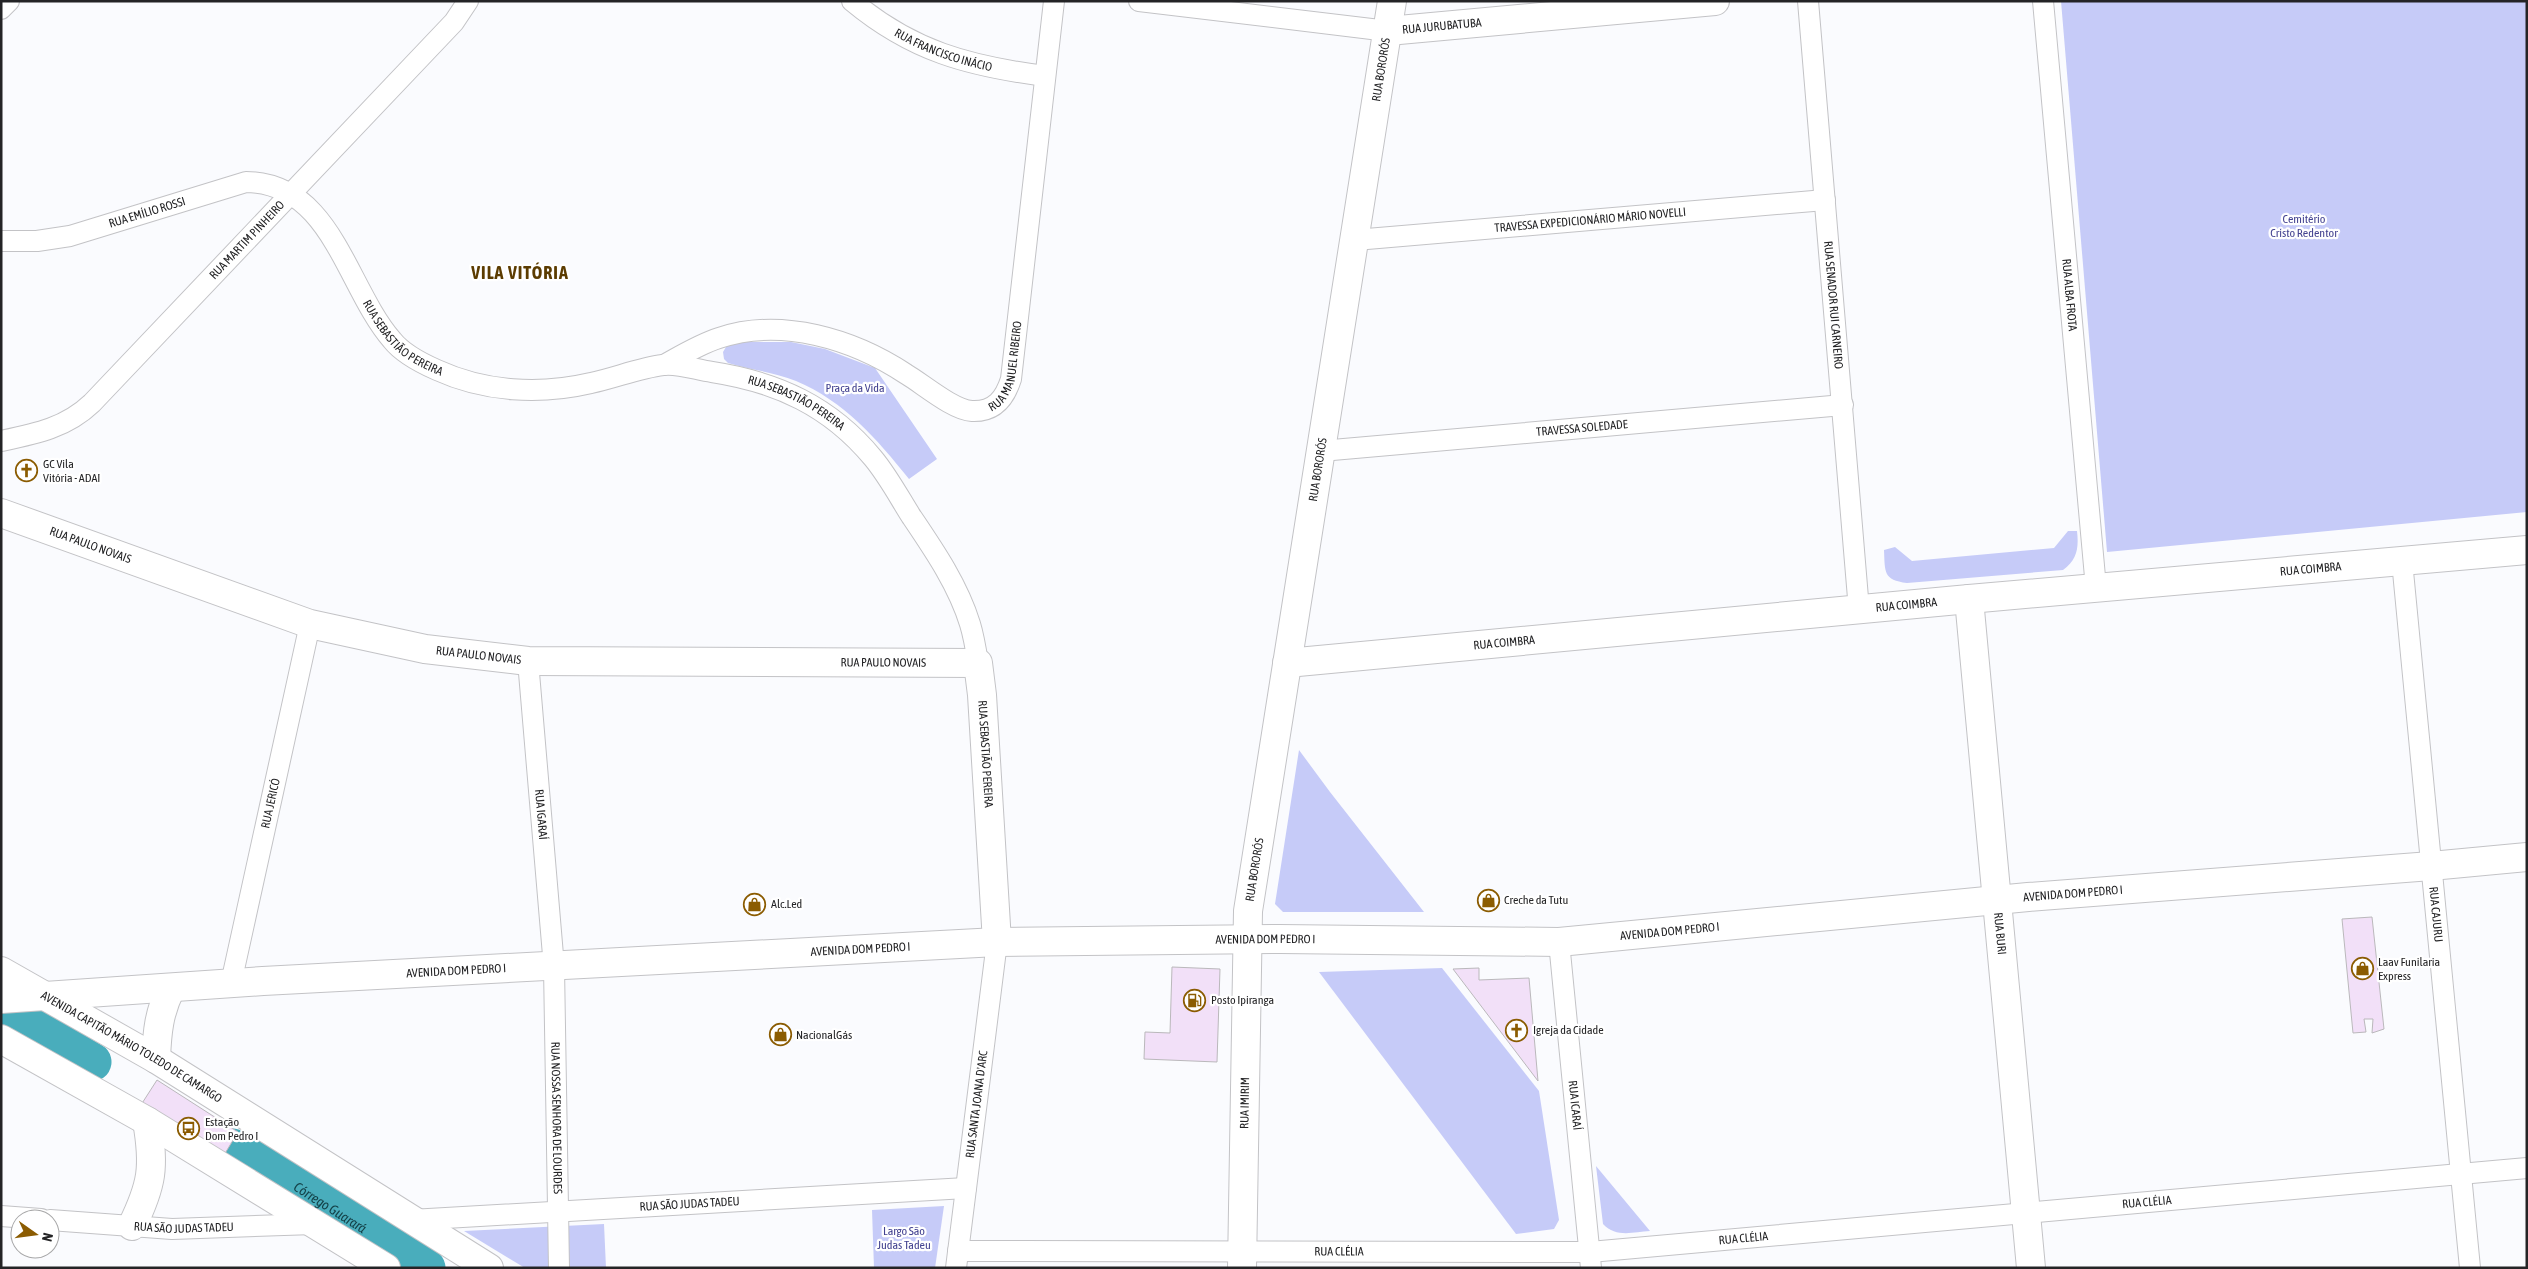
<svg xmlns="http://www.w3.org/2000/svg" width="2528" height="1269" viewBox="0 0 2528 1269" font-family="'Asap Condensed',sans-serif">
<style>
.green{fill:#c6cbf8}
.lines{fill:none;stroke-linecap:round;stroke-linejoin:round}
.river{stroke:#49adbc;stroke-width:39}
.building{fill:#f2e0f8;stroke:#bab8bb}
.street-casing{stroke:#c3c3c6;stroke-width:22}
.secondary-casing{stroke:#c3c3c6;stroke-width:30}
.primary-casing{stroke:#c3c3c6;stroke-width:30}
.street{stroke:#fff;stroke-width:20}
.secondary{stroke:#fff;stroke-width:28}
.primary{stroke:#fff;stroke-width:28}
.labels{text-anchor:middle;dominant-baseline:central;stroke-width:4.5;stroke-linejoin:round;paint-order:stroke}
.street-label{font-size:12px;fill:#242426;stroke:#fff}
.park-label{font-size:12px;fill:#434290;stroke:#fff}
.poi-label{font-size:12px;fill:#242426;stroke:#fff;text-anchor:start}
.water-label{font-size:14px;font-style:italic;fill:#144249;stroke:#fff}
.district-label{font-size:18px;font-weight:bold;letter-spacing:1px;fill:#5c3c01;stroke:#fff}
</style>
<rect width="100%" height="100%" fill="#fafbfe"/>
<g class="green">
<polygon points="2061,1 2527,1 2527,512 2107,552"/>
<path d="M 739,342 L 791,342 L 825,349 L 875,368 L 937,459 L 909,479 C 877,439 844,401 796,381 C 774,372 751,370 728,363 L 724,359 L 723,352 L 726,347 Z"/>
<path d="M 2068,531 L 2077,531 C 2079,548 2077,560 2063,570 L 1907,583 C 1883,580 1885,572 1884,550 L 1895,547 L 1912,561 L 2054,548 Z"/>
<polygon points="1299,750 1330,792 1424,912 1283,912 1275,904"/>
<polygon points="1442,968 1539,1091 1559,1220 1554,1229 1516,1234 1319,972"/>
<path d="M 1596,1166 L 1650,1231 C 1633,1232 1616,1238 1603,1224 Z"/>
<polygon points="944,1206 935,1268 874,1268 872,1210"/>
<polygon points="604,1224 606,1268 525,1268 464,1231"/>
</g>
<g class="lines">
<g class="river">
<polyline points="1,1008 92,1062"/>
<path id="s1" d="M 233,1148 L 282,1177 L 426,1268"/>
</g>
</g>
<g class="building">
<polygon points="2372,917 2384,1029 2372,1033 2373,1019 2364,1019 2366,1032 2353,1033 2342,919"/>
<polygon points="1172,967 1220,969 1217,1062 1144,1059 1145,1032 1170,1033"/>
<polygon points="1479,968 1479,980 1529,978 1538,1081 1453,969"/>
<polygon points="157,1080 238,1132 221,1160 139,1108"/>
</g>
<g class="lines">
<defs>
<g id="street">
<path id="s2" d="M 852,1 C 912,51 968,66 1045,76"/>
<polyline points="1139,1 1388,31"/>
<path id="s3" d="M 1808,1 L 1859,610"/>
<path id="s4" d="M 2043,1 L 2096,588"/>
<polyline points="1,9 9,1"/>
<path id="s5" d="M 1355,240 L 1825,200"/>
<path id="s6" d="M 1,241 L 37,241 L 70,236 L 246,182 C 332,183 346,287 392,340 C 403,354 421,363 437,370 C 485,392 540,395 591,383 C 615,378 639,368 663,365 C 678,363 697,370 712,372 C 777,382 830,406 873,458 C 888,476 899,497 911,516 C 934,550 958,585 970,624 C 974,637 976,650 978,663"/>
<path id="s7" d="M 664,365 C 682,355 700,344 719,338 C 781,317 853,339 906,374 C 923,384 953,410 972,411 C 995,412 1005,398 1011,379 L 1054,1"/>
<path id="s8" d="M 1,441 C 35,434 66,428 92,403 L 454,22 L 468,1"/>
<path id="s9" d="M 1321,451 L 1843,405"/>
<path id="s10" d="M 2402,561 L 2470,1268"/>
<path id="s11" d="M 528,661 L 554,967 L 559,1268"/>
<path id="s12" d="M 1559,942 L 1591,1268"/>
<path id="s13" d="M 231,983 L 310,624"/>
<polyline points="1,1216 41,1219"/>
<path id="s14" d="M 50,1220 L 172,1229 L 314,1224"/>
<path id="s15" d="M 411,1220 L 966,1188"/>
<path id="s16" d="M 958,1251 L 1590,1252 L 2527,1168"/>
<path id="s17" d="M 956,1268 L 997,942"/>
</g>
<g id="secondary">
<path id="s18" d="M 1388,31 L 1715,1"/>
<path id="s19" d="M 1,513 L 310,624 L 425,649 L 528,661 L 978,663 L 982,695 L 997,942"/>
<path id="s20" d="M 1969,599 L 2031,1268"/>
<path id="s21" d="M 1287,663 L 1969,599 L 2527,550"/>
<path id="s22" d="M 1242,1268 L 1248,911 L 1392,1"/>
</g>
<g id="primary">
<path id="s23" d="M 1,971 L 156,1059 L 489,1268"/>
<path id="s24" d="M 1,999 L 263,981 L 997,942 L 1280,939 L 1559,942 L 2028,897 L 2431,866 L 2527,857"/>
<polyline points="1,1039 147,1121 386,1268"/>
<path d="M 156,1059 C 157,1032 159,1012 171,988"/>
<path d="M 132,1226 C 152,1185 155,1167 147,1121"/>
</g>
</defs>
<use href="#street" class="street-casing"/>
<use href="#secondary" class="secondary-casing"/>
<use href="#primary" class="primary-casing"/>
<use href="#street" class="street"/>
<use href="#secondary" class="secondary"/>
<use href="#primary" class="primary"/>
</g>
<defs>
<symbol id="church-ring" viewBox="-11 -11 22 22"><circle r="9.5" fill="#fff" stroke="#8b5c02" stroke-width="1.5"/><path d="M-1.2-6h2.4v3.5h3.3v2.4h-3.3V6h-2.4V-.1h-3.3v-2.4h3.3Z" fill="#8b5c02"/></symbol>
<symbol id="shop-ring" viewBox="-11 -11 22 22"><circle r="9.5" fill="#fff" stroke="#8b5c02" stroke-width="1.5"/><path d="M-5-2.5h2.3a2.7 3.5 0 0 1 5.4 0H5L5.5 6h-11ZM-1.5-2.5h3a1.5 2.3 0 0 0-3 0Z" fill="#8b5c02"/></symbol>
<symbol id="fuel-ring" viewBox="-11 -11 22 22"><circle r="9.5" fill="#fff" stroke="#8b5c02" stroke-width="1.5"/><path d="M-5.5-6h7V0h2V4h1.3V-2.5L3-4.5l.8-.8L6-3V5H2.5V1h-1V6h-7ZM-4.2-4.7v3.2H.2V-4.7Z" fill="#8b5c02"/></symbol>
<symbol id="bus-ring" viewBox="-11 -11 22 22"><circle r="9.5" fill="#fff" stroke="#8b5c02" stroke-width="1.5"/><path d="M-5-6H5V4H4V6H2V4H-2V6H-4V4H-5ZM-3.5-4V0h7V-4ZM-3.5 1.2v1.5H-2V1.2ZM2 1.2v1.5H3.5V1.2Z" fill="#8b5c02"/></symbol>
</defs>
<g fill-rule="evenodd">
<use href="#church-ring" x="14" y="458" width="25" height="25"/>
<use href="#shop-ring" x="1476" y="888" width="25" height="25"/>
<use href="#shop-ring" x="742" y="892" width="25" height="25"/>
<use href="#shop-ring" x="2350" y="956" width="25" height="25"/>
<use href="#fuel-ring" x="1182" y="988" width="25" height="25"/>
<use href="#church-ring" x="1504" y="1018" width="25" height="25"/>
<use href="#shop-ring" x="768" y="1022" width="25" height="25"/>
<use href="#bus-ring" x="176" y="1116" width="25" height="25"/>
</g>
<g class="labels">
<g class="street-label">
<text stroke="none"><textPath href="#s18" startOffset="54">RUA JURUBATUBA</textPath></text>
<text stroke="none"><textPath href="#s2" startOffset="105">RUA FRANCISCO INÁCIO</textPath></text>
<text stroke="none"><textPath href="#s22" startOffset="1209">RUA BORORÓS</textPath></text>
<text stroke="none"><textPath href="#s6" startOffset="150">RUA EMÍLIO ROSSI</textPath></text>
<text stroke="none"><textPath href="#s5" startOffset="236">TRAVESSA EXPEDICIONÁRIO MÁRIO NOVELLI</textPath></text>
<text stroke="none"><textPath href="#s8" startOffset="325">RUA MARTIM PINHEIRO</textPath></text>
<text stroke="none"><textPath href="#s4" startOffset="295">RUA ALBA FROTA</textPath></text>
<text stroke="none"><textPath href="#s3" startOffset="305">RUA SENADOR RUI CARNEIRO</textPath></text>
<text stroke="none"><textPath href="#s6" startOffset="486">RUA SEBASTIÃO PEREIRA</textPath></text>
<text stroke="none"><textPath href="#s7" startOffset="400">RUA MANUEL RIBEIRO</textPath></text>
<text stroke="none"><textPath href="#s6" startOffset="906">RUA SEBASTIÃO PEREIRA</textPath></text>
<text stroke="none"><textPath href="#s9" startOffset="262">TRAVESSA SOLEDADE</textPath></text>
<text stroke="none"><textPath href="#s22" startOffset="804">RUA BORORÓS</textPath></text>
<text stroke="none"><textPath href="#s19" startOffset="95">RUA PAULO NOVAIS</textPath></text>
<text stroke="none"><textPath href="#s21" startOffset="1028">RUA COIMBRA</textPath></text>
<text stroke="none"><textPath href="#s21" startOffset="622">RUA COIMBRA</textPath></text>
<text stroke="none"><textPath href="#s21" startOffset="218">RUA COIMBRA</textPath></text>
<text stroke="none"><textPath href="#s19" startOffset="500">RUA PAULO NOVAIS</textPath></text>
<text stroke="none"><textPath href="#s19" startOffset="905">RUA PAULO NOVAIS</textPath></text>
<text stroke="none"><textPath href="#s19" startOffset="1091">RUA SEBASTIÃO PEREIRA</textPath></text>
<text stroke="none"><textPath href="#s13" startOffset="184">RUA JERICÓ</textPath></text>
<text stroke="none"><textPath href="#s11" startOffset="154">RUA IGARAÍ</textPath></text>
<text stroke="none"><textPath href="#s22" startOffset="399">RUA BORORÓS</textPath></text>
<text stroke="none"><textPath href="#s24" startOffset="2076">AVENIDA DOM PEDRO I</textPath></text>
<text stroke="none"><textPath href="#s10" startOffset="355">RUA CAJURU</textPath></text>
<text stroke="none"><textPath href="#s24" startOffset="1671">AVENIDA DOM PEDRO I</textPath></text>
<text stroke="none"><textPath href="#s20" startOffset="336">RUA BURI</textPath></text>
<text stroke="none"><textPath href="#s24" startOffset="1266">AVENIDA DOM PEDRO I</textPath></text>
<text stroke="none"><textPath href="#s24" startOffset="861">AVENIDA DOM PEDRO I</textPath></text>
<text stroke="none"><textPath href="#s24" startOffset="456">AVENIDA DOM PEDRO I</textPath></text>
<text stroke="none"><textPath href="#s23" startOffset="151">AVENIDA CAPITÃO MÁRIO TOLEDO DE CAMARGO</textPath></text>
<text stroke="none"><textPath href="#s22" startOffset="165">RUA IMIRIM</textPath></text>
<text stroke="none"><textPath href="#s17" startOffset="165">RUA SANTA JOANA D'ARC</textPath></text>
<text stroke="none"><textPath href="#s12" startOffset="164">RUA ICARAÍ</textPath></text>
<text stroke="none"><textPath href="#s11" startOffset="458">RUA NOSSA SENHORA DE LOURDES</textPath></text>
<text stroke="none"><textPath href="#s15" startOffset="279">RUA SÃO JUDAS TADEU</textPath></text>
<text stroke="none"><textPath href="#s16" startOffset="1191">RUA CLÉLIA</textPath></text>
<text stroke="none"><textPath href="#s14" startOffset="134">RUA SÃO JUDAS TADEU</textPath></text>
<text stroke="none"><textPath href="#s16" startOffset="786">RUA CLÉLIA</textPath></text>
<text stroke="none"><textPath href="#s16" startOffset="381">RUA CLÉLIA</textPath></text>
</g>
<g class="park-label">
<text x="2304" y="219">Cemitério<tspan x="2304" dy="14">Cristo Redentor</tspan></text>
<text x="855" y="388">Praça da Vida</text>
<text x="904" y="1231">Largo São<tspan x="904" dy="14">Judas Tadeu</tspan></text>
</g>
<g class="poi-label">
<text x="43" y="464">GC Vila<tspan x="43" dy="14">Vitória - ADAI</tspan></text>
<text x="1504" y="900">Creche da Tutu</text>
<text x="771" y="904">Alc.Led</text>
<text x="2378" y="962">Laav Funilaria<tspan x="2378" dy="14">Express</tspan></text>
<text x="1211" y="1000">Posto Ipiranga</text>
<text x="1533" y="1030">Igreja da Cidade</text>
<text x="796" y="1035">NacionalGás</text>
<text x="205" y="1122">Estação<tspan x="205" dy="14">Dom Pedro I</tspan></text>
</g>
<g class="water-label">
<text stroke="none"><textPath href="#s1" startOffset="114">Córrego Guarará</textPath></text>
</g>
<g class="district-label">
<text x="520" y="272">VILA VITÓRIA</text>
</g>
</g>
<rect width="2528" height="1269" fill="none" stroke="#242426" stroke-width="5"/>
<g transform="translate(35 1234) rotate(104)"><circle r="24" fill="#ffffff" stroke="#a7a7a8"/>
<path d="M0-4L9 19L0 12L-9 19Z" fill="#8b5c02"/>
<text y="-8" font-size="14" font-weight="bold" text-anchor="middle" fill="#242426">N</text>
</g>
</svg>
